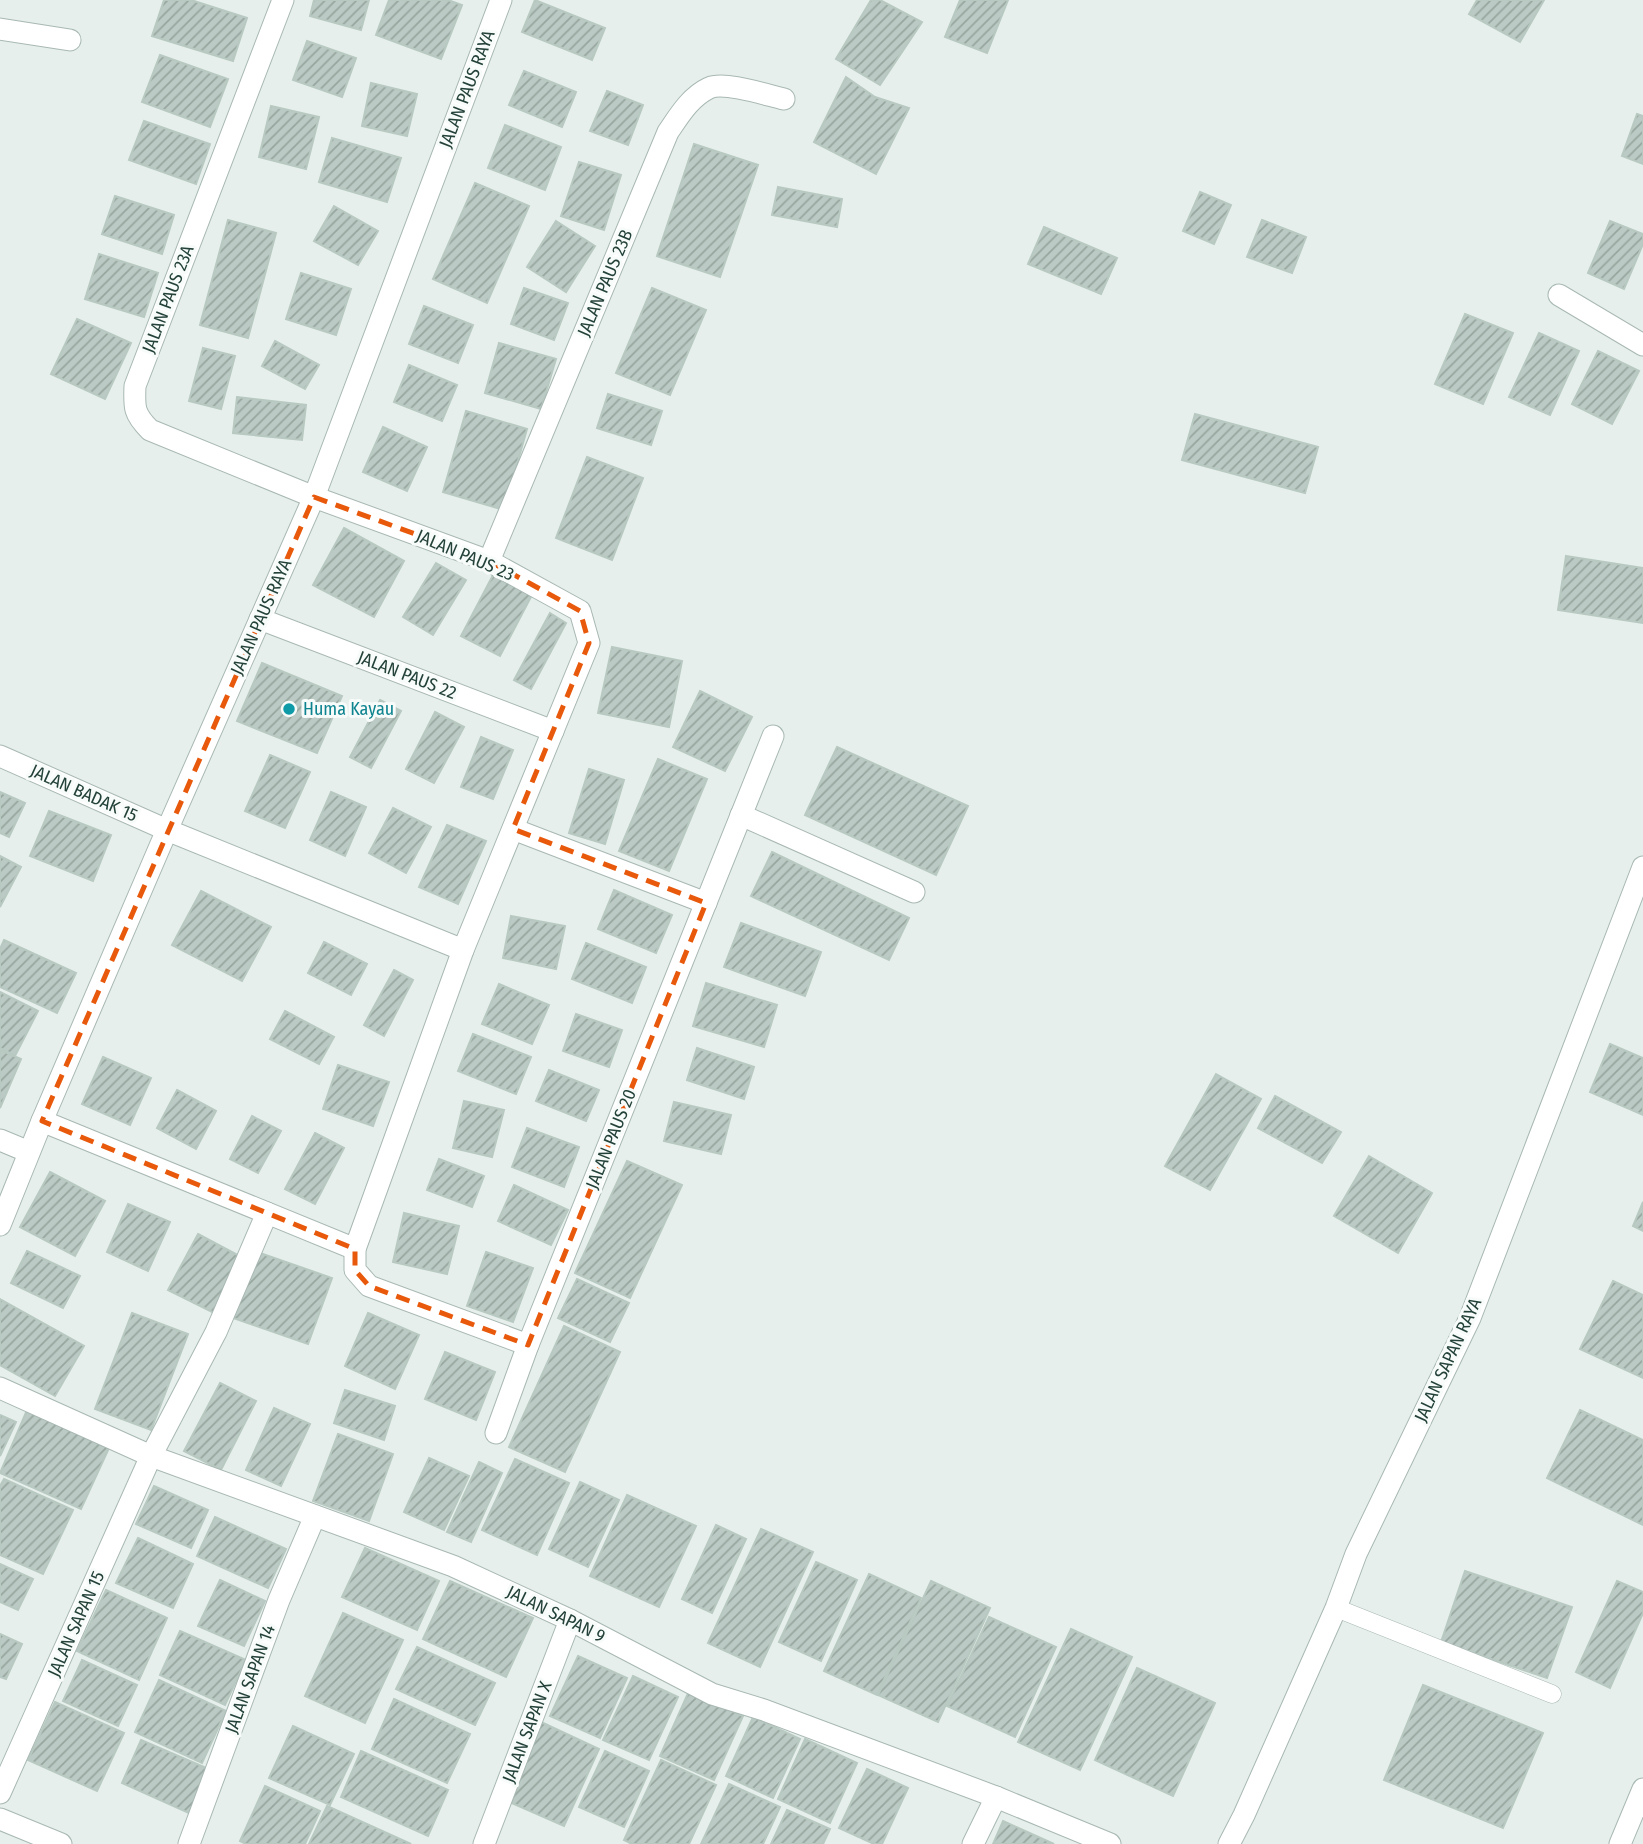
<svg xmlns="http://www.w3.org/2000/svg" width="1643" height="1844" viewBox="0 0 1643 1844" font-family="'Fira Sans Condensed',sans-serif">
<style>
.building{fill:url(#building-hatch);stroke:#b8c9c2;stroke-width:2}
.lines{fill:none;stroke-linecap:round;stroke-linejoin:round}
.lane-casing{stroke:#a8b8b2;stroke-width:19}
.street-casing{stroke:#a8b8b2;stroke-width:23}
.lane{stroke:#fff;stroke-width:18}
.street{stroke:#fff;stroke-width:21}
.marked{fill:none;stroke:#e8590c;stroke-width:5;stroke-dasharray:14 9;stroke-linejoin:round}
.culture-dot{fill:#0f9aa8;stroke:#f7fbf9;stroke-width:2.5}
.labels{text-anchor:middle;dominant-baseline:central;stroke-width:6;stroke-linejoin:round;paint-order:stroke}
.street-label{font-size:18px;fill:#24423a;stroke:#f7fbf9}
.culture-label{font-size:18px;fill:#0d838f;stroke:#f7fbf9;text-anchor:start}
</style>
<defs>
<pattern id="building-hatch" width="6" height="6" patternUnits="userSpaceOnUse" patternTransform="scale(1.75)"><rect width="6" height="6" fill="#bbcac4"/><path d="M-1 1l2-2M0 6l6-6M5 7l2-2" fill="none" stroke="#98a6a0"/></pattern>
</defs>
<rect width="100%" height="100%" fill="#e6efeb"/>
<g class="building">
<polygon points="164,0 191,0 247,18 233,61 152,36"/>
<polygon points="314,0 369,0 361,30 310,16"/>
<polygon points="389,0 448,0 462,5 441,59 376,35"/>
<polygon points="535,0 605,28 592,60 522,32"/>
<polygon points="871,0 880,0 922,22 880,85 836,59"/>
<polygon points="960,0 1008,0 987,53 945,37"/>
<polygon points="1477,0 1544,0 1520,42 1469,14"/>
<polygon points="307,41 356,58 342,97 293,80"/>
<polygon points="160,55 228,79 210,127 142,102"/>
<polygon points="524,71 576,92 562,127 509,105"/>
<polygon points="846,77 875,97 909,108 876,174 814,142"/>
<polygon points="371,83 417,94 407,136 362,126"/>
<polygon points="607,91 643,105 628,145 590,131"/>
<polygon points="271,106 319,117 306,169 259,157"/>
<polygon points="1637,114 1643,116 1643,164 1622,156"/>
<polygon points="144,121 210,144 196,184 129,160"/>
<polygon points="505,125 561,147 545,190 488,168"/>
<polygon points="332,138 401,158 387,202 319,182"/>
<polygon points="694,144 758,165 720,277 657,256"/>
<polygon points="579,162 621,175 604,230 561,216"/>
<polygon points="475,183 529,206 487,303 433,279"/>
<polygon points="778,187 842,199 837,227 772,215"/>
<polygon points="1200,192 1231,205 1214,244 1183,231"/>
<polygon points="115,196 174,215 162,254 102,234"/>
<polygon points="334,206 378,231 358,265 314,241"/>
<polygon points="228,220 276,233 248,338 200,325"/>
<polygon points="1262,220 1306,237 1292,273 1247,257"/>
<polygon points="556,221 595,246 566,292 527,267"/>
<polygon points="1610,221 1643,234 1643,244 1624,289 1588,273"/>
<polygon points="1044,227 1117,258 1101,294 1028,264"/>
<polygon points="99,254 158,273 144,317 85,299"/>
<polygon points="301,273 351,289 336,335 286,319"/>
<polygon points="524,288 568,303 554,340 511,324"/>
<polygon points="652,288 706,310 670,395 616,373"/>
<polygon points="424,306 473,325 458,363 409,344"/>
<polygon points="1465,314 1513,333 1483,404 1435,384"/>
<polygon points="77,319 131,343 105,399 51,374"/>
<polygon points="1539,333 1579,351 1550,415 1509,397"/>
<polygon points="275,341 319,365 305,389 262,366"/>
<polygon points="499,343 556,359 541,409 485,393"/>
<polygon points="203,348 235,356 221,409 189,401"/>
<polygon points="1598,351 1639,371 1612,424 1572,404"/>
<polygon points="409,365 457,385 442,421 394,402"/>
<polygon points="608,394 662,411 651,445 597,428"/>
<polygon points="237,397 306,405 302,440 233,433"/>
<polygon points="466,411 527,429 504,510 443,492"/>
<polygon points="1195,414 1318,447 1305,493 1182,460"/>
<polygon points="383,427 427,447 407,491 363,472"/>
<polygon points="587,457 643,478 612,560 556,538"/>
<polygon points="344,528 404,561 374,617 313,585"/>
<polygon points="1566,556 1643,568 1643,623 1558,610"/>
<polygon points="436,563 466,580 433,635 403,617"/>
<polygon points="494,573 533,593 500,656 461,636"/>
<polygon points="550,613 566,623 531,689 514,680"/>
<polygon points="612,647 682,661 669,727 598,713"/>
<polygon points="262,663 342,696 317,753 237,721"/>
<polygon points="700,691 752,717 725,771 673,747"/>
<polygon points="380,700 401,711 371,768 350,757"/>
<polygon points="435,712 464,727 434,783 406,769"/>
<polygon points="481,737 513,750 493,799 461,787"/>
<polygon points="837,747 968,806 936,875 805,815"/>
<polygon points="270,755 310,772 285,828 245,811"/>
<polygon points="658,759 707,779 669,871 619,851"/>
<polygon points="589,769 624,780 605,844 569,833"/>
<polygon points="0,792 25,803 9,837 0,833"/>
<polygon points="331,792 366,807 345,856 310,840"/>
<polygon points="393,808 431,827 406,873 369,853"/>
<polygon points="49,811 111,835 93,881 30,856"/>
<polygon points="447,825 486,841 458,904 419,887"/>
<polygon points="772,852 909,918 889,960 751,896"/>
<polygon points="0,856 21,867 0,907"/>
<polygon points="614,890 672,915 656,953 598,929"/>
<polygon points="201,891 271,927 242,981 172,945"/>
<polygon points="511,916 565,926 556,969 503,958"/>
<polygon points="741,923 821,952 805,996 724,967"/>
<polygon points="4,940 76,973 57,1013 0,987 0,949"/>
<polygon points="324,942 367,964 351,995 308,973"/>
<polygon points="586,943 646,967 632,1003 572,979"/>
<polygon points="394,970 413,980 384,1036 364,1025"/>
<polygon points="706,983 777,1005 764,1047 693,1026"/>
<polygon points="499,984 549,1005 532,1044 482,1024"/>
<polygon points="0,992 38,1011 15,1056 0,1048"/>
<polygon points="285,1011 334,1037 319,1064 270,1039"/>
<polygon points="576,1014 622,1030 609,1067 563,1051"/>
<polygon points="473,1034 531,1057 516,1094 458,1071"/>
<polygon points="1610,1044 1643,1058 1643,1115 1590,1092"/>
<polygon points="697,1048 754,1067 744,1099 687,1080"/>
<polygon points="0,1050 21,1059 0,1108"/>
<polygon points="103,1057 151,1078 130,1125 82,1104"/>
<polygon points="338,1065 389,1082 373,1126 323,1109"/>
<polygon points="549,1070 599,1090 586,1121 536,1101"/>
<polygon points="1216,1074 1261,1099 1210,1190 1165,1166"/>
<polygon points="177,1090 216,1111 196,1149 157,1128"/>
<polygon points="1275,1096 1341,1132 1322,1163 1258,1128"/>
<polygon points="464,1101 504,1110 492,1157 453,1148"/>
<polygon points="674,1102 731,1115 721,1154 664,1141"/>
<polygon points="252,1116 281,1131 258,1173 230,1159"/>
<polygon points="527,1128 579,1147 564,1187 512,1167"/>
<polygon points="315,1133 344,1148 315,1204 285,1189"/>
<polygon points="1369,1156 1432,1193 1398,1253 1334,1216"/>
<polygon points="439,1159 484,1176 472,1207 427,1190"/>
<polygon points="627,1161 682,1185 630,1298 575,1273"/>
<polygon points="50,1172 105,1201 75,1256 20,1227"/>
<polygon points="514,1185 568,1210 551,1245 498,1221"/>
<polygon points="1643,1202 1643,1231 1633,1226"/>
<polygon points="128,1204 170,1222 148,1271 107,1252"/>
<polygon points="404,1213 459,1226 447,1274 393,1262"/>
<polygon points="198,1234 245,1259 216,1314 168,1290"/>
<polygon points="27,1251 80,1276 63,1308 11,1283"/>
<polygon points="257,1252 332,1278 308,1344 233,1318"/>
<polygon points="486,1252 533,1268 513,1322 467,1306"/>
<polygon points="577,1279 629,1303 610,1342 558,1318"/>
<polygon points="1613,1281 1643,1295 1643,1378 1580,1349"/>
<polygon points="0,1299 84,1346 55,1396 0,1365"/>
<polygon points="132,1313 188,1334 151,1430 95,1409"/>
<polygon points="368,1313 419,1335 395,1389 345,1366"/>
<polygon points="564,1326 620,1352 565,1472 509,1447"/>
<polygon points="445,1352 495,1372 476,1420 425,1399"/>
<polygon points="220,1383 256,1401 221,1470 184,1451"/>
<polygon points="345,1390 395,1406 384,1440 334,1423"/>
<polygon points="274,1408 310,1424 281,1486 246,1470"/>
<polygon points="27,1410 109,1448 81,1509 0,1473"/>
<polygon points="1580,1410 1643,1440 1643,1525 1547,1478"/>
<polygon points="0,1415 16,1422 0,1456"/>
<polygon points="338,1434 393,1454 369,1521 313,1501"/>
<polygon points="429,1458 469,1476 444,1530 404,1512"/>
<polygon points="515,1459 569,1483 537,1555 482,1530"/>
<polygon points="479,1462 502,1473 471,1542 447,1532"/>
<polygon points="4,1479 73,1510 43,1574 0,1555 0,1486"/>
<polygon points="580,1482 619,1500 588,1567 549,1549"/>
<polygon points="154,1486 208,1510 191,1548 136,1524"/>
<polygon points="627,1495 696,1526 659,1607 590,1576"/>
<polygon points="215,1517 286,1549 268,1588 197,1556"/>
<polygon points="716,1525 746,1539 712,1613 682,1599"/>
<polygon points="761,1529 813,1552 760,1667 708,1643"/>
<polygon points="138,1538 193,1564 173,1608 116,1583"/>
<polygon points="365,1548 439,1581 417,1630 342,1597"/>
<polygon points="816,1562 857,1580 821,1661 779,1642"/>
<polygon points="0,1564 33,1579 18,1610 0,1602"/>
<polygon points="1465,1571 1572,1607 1547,1678 1441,1642"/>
<polygon points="869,1574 921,1598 877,1695 824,1671"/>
<polygon points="220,1580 265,1601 244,1646 198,1626"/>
<polygon points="450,1581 533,1618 506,1677 423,1639"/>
<polygon points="931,1581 990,1608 938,1722 878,1695"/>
<polygon points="1617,1581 1643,1592 1643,1613 1610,1688 1576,1672"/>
<polygon points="106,1590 167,1618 139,1680 77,1651"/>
<polygon points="343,1613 403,1640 365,1723 305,1696"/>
<polygon points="989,1617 1056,1647 1015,1737 947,1706"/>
<polygon points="1071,1629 1132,1657 1080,1770 1018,1742"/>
<polygon points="180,1631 246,1660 225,1705 160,1675"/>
<polygon points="0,1634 22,1644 6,1679 0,1677"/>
<polygon points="417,1647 495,1683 475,1725 396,1689"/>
<polygon points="578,1656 627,1678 600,1738 550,1716"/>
<polygon points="82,1660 137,1685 118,1726 63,1701"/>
<polygon points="1137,1668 1215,1703 1173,1796 1095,1760"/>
<polygon points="633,1676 678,1697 649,1760 603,1740"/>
<polygon points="159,1680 226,1711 202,1763 135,1732"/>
<polygon points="1423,1685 1543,1733 1503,1828 1384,1780"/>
<polygon points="689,1691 743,1716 714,1780 660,1756"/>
<polygon points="394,1699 470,1734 447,1783 372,1749"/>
<polygon points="55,1702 124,1733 97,1791 28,1760"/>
<polygon points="753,1717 800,1739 773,1798 726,1776"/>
<polygon points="541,1722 599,1749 564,1826 505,1800"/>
<polygon points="293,1726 354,1754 330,1805 269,1778"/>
<polygon points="805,1739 857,1763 830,1823 778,1799"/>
<polygon points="141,1740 211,1770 191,1814 122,1783"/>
<polygon points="361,1751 448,1790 428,1836 341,1797"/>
<polygon points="605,1751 649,1771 624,1827 579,1807"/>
<polygon points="661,1760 716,1785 689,1844 632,1844 624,1840"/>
<polygon points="867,1769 908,1788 882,1844 874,1844 839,1828"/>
<polygon points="729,1784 780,1807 763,1844 701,1844"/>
<polygon points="265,1786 320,1811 305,1844 246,1844 240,1841"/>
<polygon points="327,1806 411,1844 309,1844"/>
<polygon points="787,1810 830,1829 823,1844 771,1844"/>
<polygon points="1003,1821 1054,1844 993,1844"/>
</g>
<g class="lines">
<defs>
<polyline id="lane" points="1336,1608 1552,1694"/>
<g id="street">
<path d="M 283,0 L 135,386 C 134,408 134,414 150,430 L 314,497 L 489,561 L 580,611 L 589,643 L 463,950 L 355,1249 L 355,1270 L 369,1286 L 528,1345 L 773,736"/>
<polyline points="0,29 70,40"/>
<polyline points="1559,295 1643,345"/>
<path d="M 489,561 L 668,132 C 679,116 690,97 709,88 C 725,81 766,95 784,99"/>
<polyline points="260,619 553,731"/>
<polyline points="0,756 167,830 463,950"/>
<polyline points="741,815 914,892"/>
<polyline points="513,829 706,903"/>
<polyline points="42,1121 355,1249"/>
<polyline points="0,1140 29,1152"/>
<polyline points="0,1225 42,1121 167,830 314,497 501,0"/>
<polyline points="0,1388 151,1456 453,1566 570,1620 712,1694 764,1710 996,1797 1110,1844"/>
<polyline points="496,1433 528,1345"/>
<polyline points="0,1793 151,1456 216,1332 267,1213"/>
<polyline points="0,1819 61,1844"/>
<polyline points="189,1844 279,1600 315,1516"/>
<polyline points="484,1844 570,1620"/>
<polyline points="973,1844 996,1797"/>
<polyline points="1229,1844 1244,1815 1336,1608 1356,1554 1470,1318 1643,867"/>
<polyline points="1620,1844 1643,1789"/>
</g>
</defs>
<use href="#lane" class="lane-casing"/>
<use href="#street" class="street-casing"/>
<use href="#lane" class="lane"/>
<use href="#street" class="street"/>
</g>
<path class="marked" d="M 314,497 L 489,561 L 580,611 L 589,643 L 513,829 L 706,903 L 528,1345 L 369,1286 L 355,1270 L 355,1249 L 42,1121 Z"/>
<circle class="culture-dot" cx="289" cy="709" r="7"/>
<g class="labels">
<g class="street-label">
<text transform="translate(467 89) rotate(-69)">JALAN PAUS RAYA</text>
<text transform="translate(605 283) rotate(-67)">JALAN PAUS 23B</text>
<text transform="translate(168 299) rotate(-69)">JALAN PAUS 23A</text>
<text transform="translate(465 555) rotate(23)">JALAN PAUS 23</text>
<text transform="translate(261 617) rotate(-66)">JALAN PAUS RAYA</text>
<text transform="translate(407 675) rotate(21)">JALAN PAUS 22</text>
<text transform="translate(84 793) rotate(24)">JALAN BADAK 15</text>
<text transform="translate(611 1139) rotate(-68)">JALAN PAUS 20</text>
<text transform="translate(1448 1360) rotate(-65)">JALAN SAPAN RAYA</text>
<text transform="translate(556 1614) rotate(26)">JALAN SAPAN 9</text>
<text transform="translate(76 1624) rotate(-66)">JALAN SAPAN 15</text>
<text transform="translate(250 1679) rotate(-70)">JALAN SAPAN 14</text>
<text transform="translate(527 1732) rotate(-69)">JALAN SAPAN X</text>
</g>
<g class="culture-label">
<text x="303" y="709">Huma Kayau</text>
</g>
</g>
</svg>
